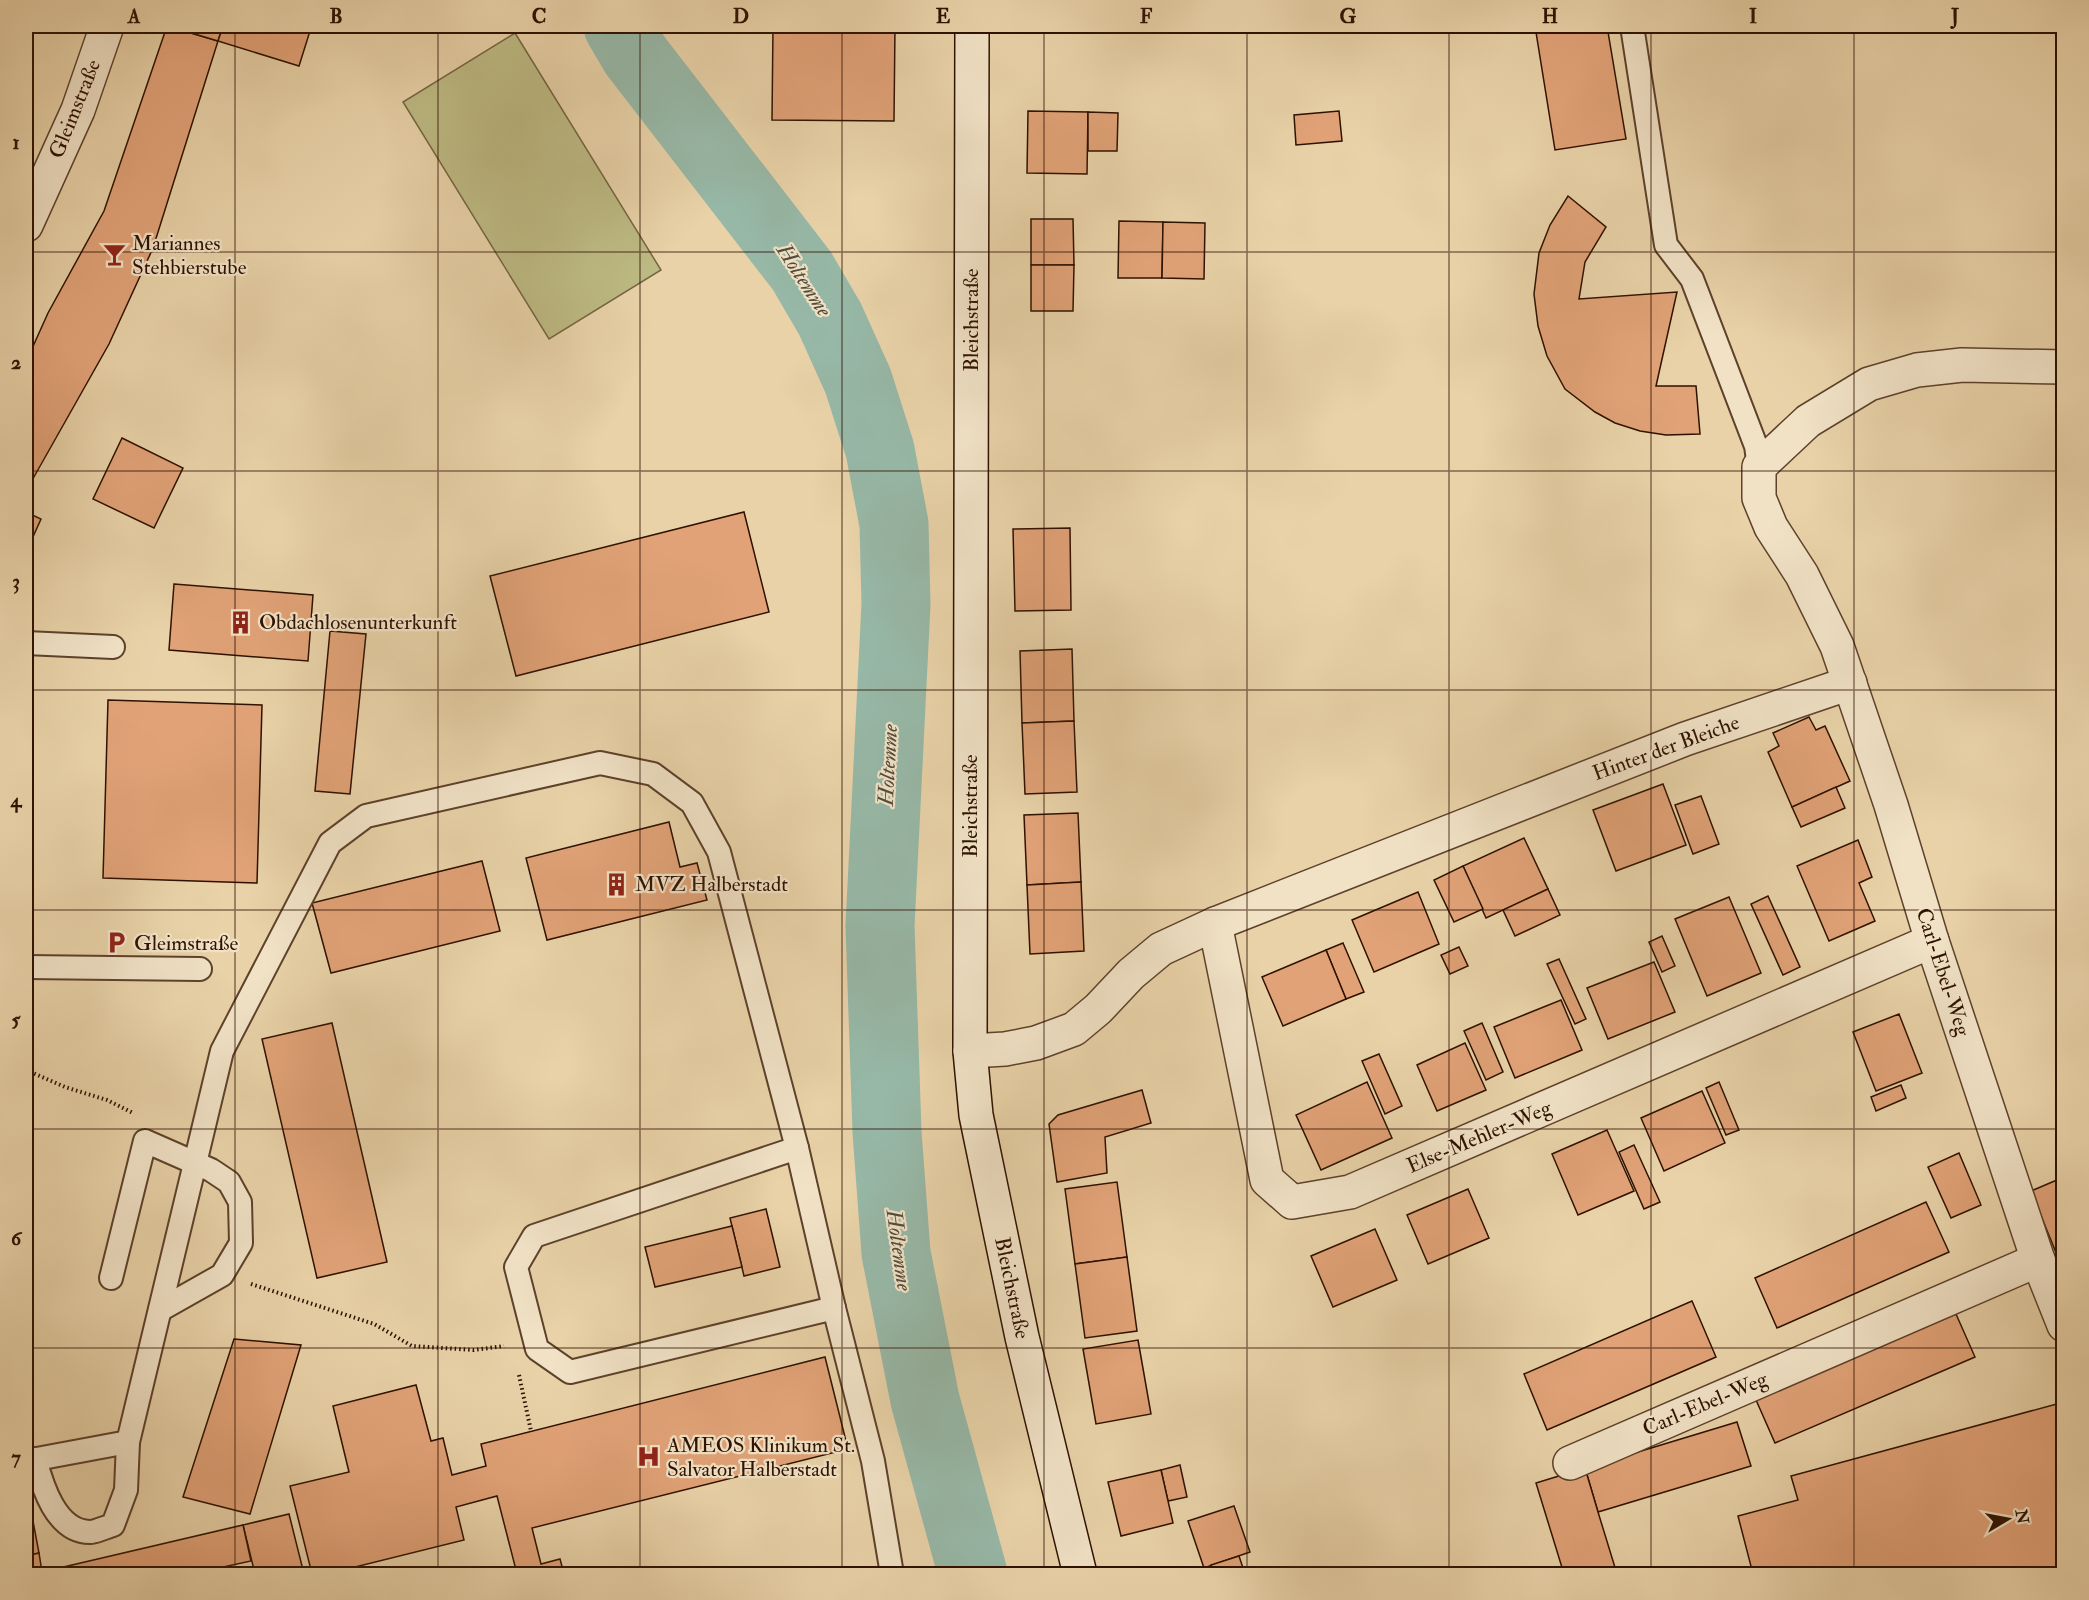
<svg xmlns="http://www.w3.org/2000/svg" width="2089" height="1600" viewBox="0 0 2089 1600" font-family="'IM FELL Double Pica',serif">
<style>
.green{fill:#bdba83;stroke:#766642;stroke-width:1.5}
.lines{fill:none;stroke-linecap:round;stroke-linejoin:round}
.river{stroke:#97b8a7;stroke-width:69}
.building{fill:#e1a277;stroke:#2e1101;stroke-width:1.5}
.lane-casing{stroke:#5d412b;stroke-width:26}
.street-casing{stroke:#5d412b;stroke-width:36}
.secondary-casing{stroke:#2e1101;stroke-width:36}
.path{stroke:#2e1101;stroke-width:4;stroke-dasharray:1.5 3;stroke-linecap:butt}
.lane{stroke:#f1e2c6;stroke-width:22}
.street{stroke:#f1e2c6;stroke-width:33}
.secondary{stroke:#f1e2c6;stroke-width:33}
.grid{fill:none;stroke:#2e1101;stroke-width:1.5;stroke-opacity:0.55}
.labels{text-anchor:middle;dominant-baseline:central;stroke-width:4.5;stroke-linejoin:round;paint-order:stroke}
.street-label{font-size:21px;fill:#2e1101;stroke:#f1e2c6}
.poi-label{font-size:21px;fill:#2e1101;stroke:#f1e2c6;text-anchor:start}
.water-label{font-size:22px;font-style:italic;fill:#534b3b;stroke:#f1e2c6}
.neatline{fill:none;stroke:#2e1101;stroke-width:2}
.grid-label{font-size:20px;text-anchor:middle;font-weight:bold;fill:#2e1101}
</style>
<rect width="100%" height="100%" fill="#e9d2a8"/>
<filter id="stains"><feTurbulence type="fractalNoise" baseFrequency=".00333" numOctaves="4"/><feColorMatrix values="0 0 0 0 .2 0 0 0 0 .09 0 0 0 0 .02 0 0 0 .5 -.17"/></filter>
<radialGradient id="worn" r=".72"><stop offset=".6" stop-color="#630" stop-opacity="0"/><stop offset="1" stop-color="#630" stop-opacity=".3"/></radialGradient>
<polygon class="green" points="515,33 661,270 549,339 403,102"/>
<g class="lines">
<polyline class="river" points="618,26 635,55 802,271 830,319 858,381 880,450 894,524 896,604 880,926 887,1132 896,1253 925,1400 973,1574"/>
</g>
<g class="building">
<polygon points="167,26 218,41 153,248 109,344 26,491 26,362 48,313 104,211"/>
<polygon points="168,26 223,26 218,41"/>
<polygon points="223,26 293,26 310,31 299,66 218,41"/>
<polygon points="773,26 895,26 894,121 772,120"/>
<polygon points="1535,26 1607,26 1626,139 1555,150"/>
<polygon points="1028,111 1088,112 1087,174 1027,173"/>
<polygon points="1339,111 1342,141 1296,145 1294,115"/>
<polygon points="1088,112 1118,113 1117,151 1088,151"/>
<polygon points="1568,196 1606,227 1585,262 1579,299 1677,292 1656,386 1696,386 1700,434 1666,435 1640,431 1615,423 1595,412 1565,389 1547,356 1538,326 1534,294 1539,253 1550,225"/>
<polygon points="1031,219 1073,219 1074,265 1031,265"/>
<polygon points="1119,221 1163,222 1162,278 1118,278"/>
<polygon points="1163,222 1205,223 1204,279 1162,278"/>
<polygon points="1031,265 1074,265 1073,311 1031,311"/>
<polygon points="122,438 183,468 154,528 93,499"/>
<polygon points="26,512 41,519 32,539 26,537"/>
<polygon points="744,512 769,612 516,676 490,576"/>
<polygon points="1070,528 1071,610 1015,611 1013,529"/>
<polygon points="174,584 313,595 308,661 169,650"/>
<polygon points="330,631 366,634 350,794 315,791"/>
<polygon points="1072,649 1074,721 1022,723 1020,651"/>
<polygon points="108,700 262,705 257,883 103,878"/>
<polygon points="1809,717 1816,730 1825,726 1850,781 1792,807 1768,752 1779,746 1773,733"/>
<polygon points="1074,721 1077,792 1025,794 1022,723"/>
<polygon points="1663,784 1686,845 1616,871 1593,810"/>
<polygon points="1836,787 1845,808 1801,827 1792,807"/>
<polygon points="1701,796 1719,844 1693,854 1675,805"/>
<polygon points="1078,813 1081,882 1027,885 1024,815"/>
<polygon points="669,822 680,867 697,863 707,900 547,940 526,858"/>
<polygon points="1524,838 1548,889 1486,918 1463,866"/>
<polygon points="1858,840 1872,877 1859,883 1875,921 1829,941 1797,866"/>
<polygon points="482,861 500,931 331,973 312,903"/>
<polygon points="1463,866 1483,909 1454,922 1434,880"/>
<polygon points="1081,882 1084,951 1030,954 1027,885"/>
<polygon points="1548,889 1560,915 1515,936 1503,910"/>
<polygon points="1418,892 1439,944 1374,972 1352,920"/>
<polygon points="1768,896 1800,967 1783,975 1751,904"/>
<polygon points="1729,897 1761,973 1707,996 1675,919"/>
<polygon points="1662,936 1675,966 1662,972 1649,942"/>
<polygon points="1343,943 1364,992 1346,999 1326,950"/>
<polygon points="1459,947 1468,966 1450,974 1441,955"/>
<polygon points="1326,950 1346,999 1283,1026 1262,977"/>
<polygon points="1559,959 1586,1019 1575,1024 1547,964"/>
<polygon points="1654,962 1675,1012 1608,1039 1587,988"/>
<polygon points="1561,1000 1582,1050 1515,1078 1494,1027"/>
<polygon points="1899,1014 1922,1073 1876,1091 1853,1032"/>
<polygon points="332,1023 387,1262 317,1278 262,1039"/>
<polygon points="1482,1023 1503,1072 1486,1080 1464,1031"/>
<polygon points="1465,1043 1486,1090 1437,1111 1417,1065"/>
<polygon points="1379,1054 1402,1106 1385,1114 1362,1061"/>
<polygon points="1367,1082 1392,1138 1321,1170 1296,1115"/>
<polygon points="1719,1082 1739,1130 1726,1135 1706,1088"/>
<polygon points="1901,1085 1906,1098 1876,1111 1871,1097"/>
<polygon points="1142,1090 1151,1123 1105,1137 1107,1173 1057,1182 1049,1124 1058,1115"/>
<polygon points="1702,1091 1725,1143 1664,1171 1641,1118"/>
<polygon points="1607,1130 1634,1191 1578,1215 1552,1154"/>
<polygon points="1634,1145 1660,1202 1644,1209 1619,1152"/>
<polygon points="1959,1153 1981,1205 1951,1218 1928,1167"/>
<polygon points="2064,1177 2063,1270 2031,1191"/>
<polygon points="1117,1182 1127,1257 1075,1264 1065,1189"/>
<polygon points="1468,1189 1489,1238 1428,1264 1407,1215"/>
<polygon points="1926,1202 1949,1252 1777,1328 1755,1278"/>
<polygon points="766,1209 780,1267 744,1276 730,1218"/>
<polygon points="732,1226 742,1267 655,1287 645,1247"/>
<polygon points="1375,1229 1397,1280 1333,1307 1311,1256"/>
<polygon points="1127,1257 1137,1331 1085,1338 1075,1264"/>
<polygon points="1692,1301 1716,1357 1547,1430 1524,1374"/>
<polygon points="1956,1314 1975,1357 1775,1443 1756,1400"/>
<polygon points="234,1339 301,1345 250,1514 183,1497"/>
<polygon points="1138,1340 1151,1414 1096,1424 1083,1349"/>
<polygon points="825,1357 848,1449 532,1528 541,1564 560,1559 564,1574 497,1574 516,1570 497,1496 456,1507 464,1540 327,1574 312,1574 290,1486 349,1472 333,1406 416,1385 431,1441 443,1438 452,1475 486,1466 481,1444"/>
<polygon points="2064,1402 2064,1574 1753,1574 1738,1516 1798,1500 1791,1476"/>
<polygon points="1737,1422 1751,1466 1598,1512 1585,1468"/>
<polygon points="1180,1465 1187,1497 1168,1501 1161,1470"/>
<polygon points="1585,1468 1598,1512 1617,1574 1564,1574 1536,1483"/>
<polygon points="1161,1470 1173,1523 1121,1536 1108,1482"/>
<polygon points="26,1484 39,1553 26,1556"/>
<polygon points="1234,1506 1250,1552 1204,1568 1188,1521"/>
<polygon points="289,1514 304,1574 255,1574 243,1525"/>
<polygon points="243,1525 251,1561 191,1574 26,1574 26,1556 39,1553 42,1572"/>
<polygon points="1239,1556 1245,1574 1214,1574 1211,1565"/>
<polygon points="1195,1567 1197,1574 1163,1574"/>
</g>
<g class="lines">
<defs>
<g id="lane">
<polyline points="1632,26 1666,245 1692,279 1756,446 1759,467"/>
<polyline points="26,643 113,647"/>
<polyline points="26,967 200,969"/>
<polyline points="797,1148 534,1236 516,1267 537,1349 570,1372 834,1308"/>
<polyline points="111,1278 145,1141 211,1170 229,1182 240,1202 241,1243 222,1275 160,1310"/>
<path d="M 35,1459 C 42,1485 56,1533 91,1532 C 98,1531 106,1527 113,1525 L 126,1490 L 128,1442"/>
<polyline points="26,1461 128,1442 222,1051 330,843 366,816 600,763 653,774 692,803 719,852 797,1148 834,1308 873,1461 892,1574"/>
</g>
<g id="street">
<polyline points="26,225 78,110 107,26"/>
<polyline points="2064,367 1962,365 1917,370 1869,384 1808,421 1759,467 1759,498 1771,527 1802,575 1837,646 1891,805 1932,941 2038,1260 2064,1325"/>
<polyline points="1215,924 1267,1180 1292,1202 1350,1192 1932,941"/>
<polyline points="970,1051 1005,1049 1036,1043 1074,1029 1098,1009 1131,974 1161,949 1215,924 1685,739 1850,683"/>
<polyline points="1570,1463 2038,1260"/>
</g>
<polyline id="secondary" points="972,26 970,1051 976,1115 1022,1337 1080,1574"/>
</defs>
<use href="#lane" class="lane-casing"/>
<use href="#street" class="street-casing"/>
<use href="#secondary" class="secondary-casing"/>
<g class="path">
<polyline points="26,32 27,26"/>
<polyline points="26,1070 65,1087 107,1100 133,1113"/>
<polyline points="251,1284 374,1324 412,1346 474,1350 504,1346"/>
<polyline points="519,1375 531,1431"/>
</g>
<use href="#lane" class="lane"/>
<use href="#street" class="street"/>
<use href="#secondary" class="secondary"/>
</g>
<path class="grid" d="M 235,26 L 235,1574M 438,26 L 438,1574M 640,26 L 640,1574M 842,26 L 842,1574M 1044,26 L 1044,1574M 1247,26 L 1247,1574M 1449,26 L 1449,1574M 1651,26 L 1651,1574M 1854,26 L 1854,1574M 26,252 L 2064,252M 26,471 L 2064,471M 26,690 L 2064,690M 26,910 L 2064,910M 26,1129 L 2064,1129M 26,1348 L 2064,1348"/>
<defs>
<symbol id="bar-bare" viewBox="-9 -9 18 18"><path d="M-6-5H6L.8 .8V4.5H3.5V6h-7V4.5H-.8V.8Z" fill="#8f2418" stroke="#f1e2c6" stroke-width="2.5" paint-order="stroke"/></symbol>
<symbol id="building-bare" viewBox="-9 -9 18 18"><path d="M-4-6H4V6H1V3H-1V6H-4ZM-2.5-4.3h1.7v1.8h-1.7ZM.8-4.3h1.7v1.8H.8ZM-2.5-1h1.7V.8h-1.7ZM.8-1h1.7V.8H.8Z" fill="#8f2418" stroke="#f1e2c6" stroke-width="2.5" paint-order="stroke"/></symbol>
<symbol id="parking-bare" viewBox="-9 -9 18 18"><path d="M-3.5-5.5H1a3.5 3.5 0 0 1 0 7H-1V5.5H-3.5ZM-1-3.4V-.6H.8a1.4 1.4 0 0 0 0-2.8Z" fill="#8f2418" stroke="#f1e2c6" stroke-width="2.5" paint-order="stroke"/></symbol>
<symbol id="hospital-bare" viewBox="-9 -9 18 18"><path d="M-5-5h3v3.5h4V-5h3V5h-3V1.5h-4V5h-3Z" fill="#8f2418" stroke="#f1e2c6" stroke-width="2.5" paint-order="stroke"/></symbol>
</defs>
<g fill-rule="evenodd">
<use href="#bar-bare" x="98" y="238" width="33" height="33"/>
<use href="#building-bare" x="224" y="606" width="33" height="33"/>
<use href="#building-bare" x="600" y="868" width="33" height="33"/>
<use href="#parking-bare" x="100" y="926" width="33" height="33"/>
<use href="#hospital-bare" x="632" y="1440" width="33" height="33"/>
</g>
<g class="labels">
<g class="street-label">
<text transform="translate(75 109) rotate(-68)">Gleimstraße</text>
<text transform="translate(971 320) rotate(-90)">Bleichstraße</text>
<text transform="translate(1666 748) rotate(-20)">Hinter der Bleiche</text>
<text transform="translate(970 806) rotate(-90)">Bleichstraße</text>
<text transform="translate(1943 972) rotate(72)">Carl-Ebel-Weg</text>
<text transform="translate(1479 1137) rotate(-23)">Else-Mehler-Weg</text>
<text transform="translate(1012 1288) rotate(78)">Bleichstraße</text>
<text transform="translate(1705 1404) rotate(-23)">Carl-Ebel-Weg</text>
</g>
<g class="poi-label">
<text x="132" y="243">Mariannes<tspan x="132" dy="24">Stehbierstube</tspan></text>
<text x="259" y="622">Obdachlosenunterkunft</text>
<text x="635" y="884">MVZ Halberstadt</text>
<text x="134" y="943">Gleimstraße</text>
<text x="667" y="1445">AMEOS Klinikum St.<tspan x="667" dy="24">Salvator Halberstadt</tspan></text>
</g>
<g class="water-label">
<text transform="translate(804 280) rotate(57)">Holtemme</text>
<text transform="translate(888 765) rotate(-87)">Holtemme</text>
<text transform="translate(899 1250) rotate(82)">Holtemme</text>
</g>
</g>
<rect width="2089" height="1600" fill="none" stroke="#e9d2a8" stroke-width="66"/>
<g transform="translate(2008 1519) rotate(80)" stroke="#f1e2c6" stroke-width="4.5" paint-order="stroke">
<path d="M0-4.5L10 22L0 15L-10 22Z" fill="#2e1101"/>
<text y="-9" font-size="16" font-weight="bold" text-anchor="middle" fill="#2e1101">N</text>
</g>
<rect x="33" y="33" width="2023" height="1534" class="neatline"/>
<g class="grid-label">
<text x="134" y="23">A</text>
<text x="336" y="23">B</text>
<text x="539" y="23">C</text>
<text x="741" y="23">D</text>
<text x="943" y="23">E</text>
<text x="1146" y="23">F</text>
<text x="1348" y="23">G</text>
<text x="1550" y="23">H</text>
<text x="1753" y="23">I</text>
<text x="1955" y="23">J</text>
<text x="16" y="149">1</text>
<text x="16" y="369">2</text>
<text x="16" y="588">3</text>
<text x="16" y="807">4</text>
<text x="16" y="1026">5</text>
<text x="16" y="1245">6</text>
<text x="16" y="1464">7</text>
</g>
<rect width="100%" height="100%" filter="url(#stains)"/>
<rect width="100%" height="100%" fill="url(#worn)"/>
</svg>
